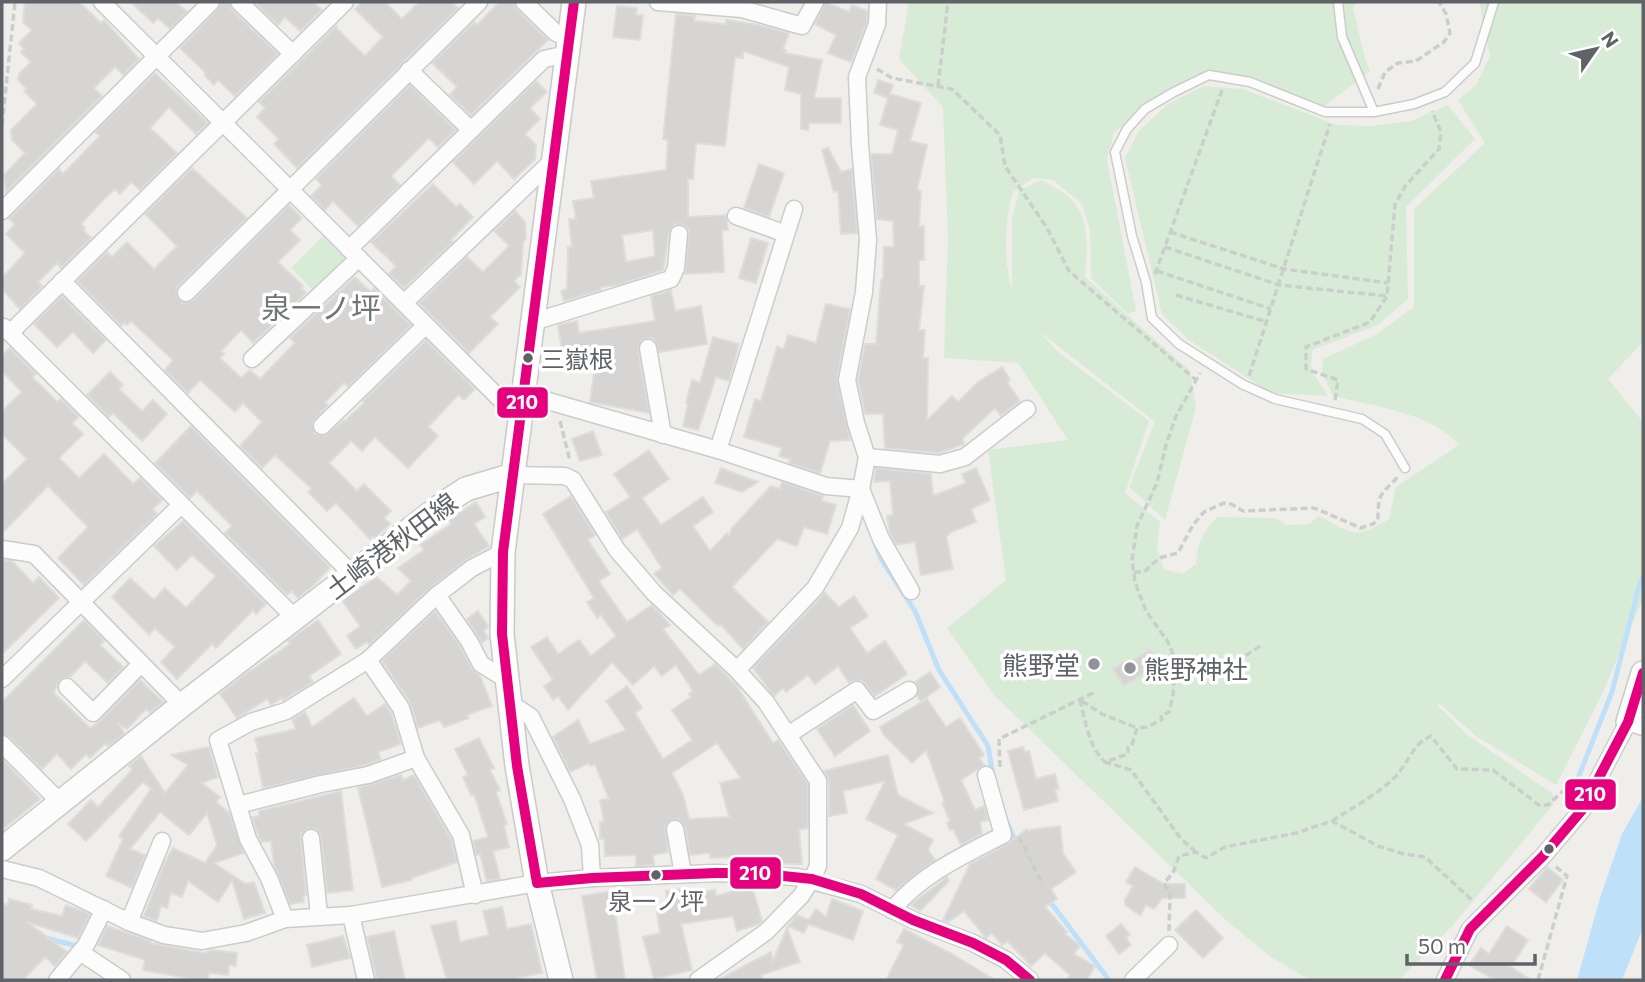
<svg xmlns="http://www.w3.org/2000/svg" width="1645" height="982" viewBox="0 0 1645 982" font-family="Commissioner,'Noto Sans JP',sans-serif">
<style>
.green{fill:#d8ebd6}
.water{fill:#bfe0f9}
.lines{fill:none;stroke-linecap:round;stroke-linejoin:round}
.stream{stroke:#bfe0f9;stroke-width:5}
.building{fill:#d6d5d3;stroke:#deddd9;stroke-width:2;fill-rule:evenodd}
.lane-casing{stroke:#cbcccc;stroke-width:11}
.street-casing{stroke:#cbcccc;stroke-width:19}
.secondary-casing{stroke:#cacacb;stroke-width:26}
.path{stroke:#cacfcc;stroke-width:3.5;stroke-dasharray:7 3.5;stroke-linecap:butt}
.lane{stroke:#fdfcfc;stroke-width:8}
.street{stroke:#fdfcfc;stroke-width:16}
.secondary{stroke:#fdfcfc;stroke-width:23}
.bus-1-casing{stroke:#fff;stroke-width:16}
.bus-1{stroke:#e5007d;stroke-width:10}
.bus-dot{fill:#5f6368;stroke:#fff;stroke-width:2.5}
.poi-dot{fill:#919496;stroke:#fff;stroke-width:2.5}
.labels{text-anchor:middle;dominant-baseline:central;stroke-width:7;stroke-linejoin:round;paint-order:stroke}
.bus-label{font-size:24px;fill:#5f6368;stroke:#fff;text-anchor:start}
.street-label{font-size:26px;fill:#5f6368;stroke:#fff}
.poi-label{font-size:26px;fill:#5f6368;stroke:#fff;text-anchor:end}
.quarter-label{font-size:30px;fill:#70757a;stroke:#fff}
.line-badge{stroke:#fff;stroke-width:2.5}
.badge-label{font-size:19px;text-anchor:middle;font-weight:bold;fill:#fff}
</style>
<rect width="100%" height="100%" fill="#efeeea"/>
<g class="green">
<path d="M 909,2 L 1357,2 L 1353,8 L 1364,55 L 1370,71 L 1324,106 L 1263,83 L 1220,72 L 1193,76 L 1143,108 L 1114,133 L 1107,159 L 1136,311 L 1128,314 L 1091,278 L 1090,230 L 1082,204 L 1053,180 L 1033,178 L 1013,192 C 1005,217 1003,263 1012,288 L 1012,220 L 1019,190 L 1042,180 C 1051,186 1063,191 1070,198 C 1091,218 1087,251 1085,277 L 1190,371 L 1196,407 L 1165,520 L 1129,487 L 1155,422 L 1039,331 L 1057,351 L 1149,421 L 1125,493 L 1160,522 L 1157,548 L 1164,569 L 1182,574 L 1196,564 C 1198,543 1202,533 1217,517 L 1276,518 L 1286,525 L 1309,524 L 1319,516 C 1352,534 1355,540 1389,519 L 1396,487 L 1459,445 C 1433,413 1372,406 1333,396 L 1322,373 L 1323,359 L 1375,335 L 1414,307 L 1414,209 L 1485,143 L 1458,100 L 1476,85 L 1490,56 L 1479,2 L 1643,2 L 1643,342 L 1608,379 L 1643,422 L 1643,599 L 1602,694 L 1556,785 L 1476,736 L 1440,704 L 1437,705 L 1466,734 L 1553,794 L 1553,805 L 1453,925 L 1399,980 L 1310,980 L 1271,957 L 1228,922 L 994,695 L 947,628 L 1006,580 L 988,450 L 1068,440 L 1018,363 L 944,358 L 948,237 L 943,107 L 899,59 Z"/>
<polygon points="1203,86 1242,89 1337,125 1371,126 1411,121 1448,105 1475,139 1406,207 1408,299 1378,325 1312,350 1311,370 1328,396 1271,393 1189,340 1162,314 1125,158 1138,132 1168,104"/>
<polygon points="326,233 351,258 316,293 291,268"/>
</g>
<polygon class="water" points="1643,797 1643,928 1622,980 1577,980 1600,898 1622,834"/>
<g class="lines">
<g class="stream">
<polyline points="875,543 881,559 915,611 939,670 988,746 993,776"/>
<polyline points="1567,806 1612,692 1638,590 1643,577"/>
<polyline points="1007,822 1017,845"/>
<polyline points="1048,899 1109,980"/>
<polyline points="46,938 77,946"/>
</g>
</g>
<g class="building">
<polygon points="25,2 79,2 101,23 104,20 139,59 123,75 115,67 94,88 102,96 6,192 4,175 25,153 12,140 11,130 37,104 24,91 27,89 18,80 19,74 31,62 21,52 24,49 19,43 32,30 23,22"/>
<polygon points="131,2 176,2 187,12 170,29 158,18 153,23"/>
<polygon points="221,2 229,2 232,10 278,54 235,96 218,80 214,85 204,75 206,73 180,48 218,9"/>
<polygon points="254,2 313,2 322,10 300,31 285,17 278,25"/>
<polygon points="362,2 385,2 402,19 419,2 451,2 458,8 297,168 274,144 279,139 257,117 265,108 259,102 337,25 336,28 365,56 383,37 355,9"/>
<polygon points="499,2 514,2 517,10 548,40 471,115 450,95 457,87 432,63 474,22 477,25"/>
<polygon points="825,2 849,12 852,5 867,11 867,22 851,62 828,53 836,35 815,24"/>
<polygon points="617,6 637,8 636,15 643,15 640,40 613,37"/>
<path d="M 676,14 L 695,16 L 694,21 L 726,24 L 726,20 L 759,25 L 789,33 L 783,49 L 786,50 L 785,53 L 822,60 L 814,98 L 841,98 L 841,123 L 809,123 L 808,130 L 801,129 L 801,94 L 785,90 L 789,67 L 743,51 L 743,58 L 735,57 L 725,146 L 696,143 L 693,179 L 688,179 L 688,217 L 726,215 L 728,230 L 722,230 L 724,272 L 685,274 L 689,230 L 684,225 L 675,224 L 669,232 L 663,270 L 618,285 L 600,287 L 601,290 L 564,301 L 561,291 L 567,289 L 568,247 L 572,247 L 569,219 L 576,219 L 573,201 L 594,198 L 591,181 L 666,170 L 668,140 L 663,139 ZM 653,230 L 655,256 L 626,262 L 622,235 Z"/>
<polygon points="155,73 208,123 196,134 169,107 150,128 177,153 140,190 131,182 120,194 115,189 98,205 81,224 85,228 83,230 91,238 61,268 57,263 38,282 42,286 20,309 2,289 2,278 25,253 6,234 15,224 9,219 59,169 63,174 100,136 95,132"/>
<polygon points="878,80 893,85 890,94 921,103 910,141 927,145 917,190 921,191 919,227 924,226 924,260 919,260 919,286 924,286 919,330 925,330 923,358 928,358 927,420 952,396 958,402 978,382 1002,367 1010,380 1007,382 1020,401 1001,416 995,408 963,438 964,444 939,453 885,448 883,414 865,414 858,380 865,344 876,344 881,280 883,280 884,247 894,247 893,221 877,219 871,154 892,154 898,130 880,125 888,98 874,93"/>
<polygon points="536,81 547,92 530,108 540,119 525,134 536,145 535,159 514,179 497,161 474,184 453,162"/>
<polygon points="410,85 456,130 438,147 429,138 391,176 400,185 358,226 333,201 325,210 311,196 322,185 316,179"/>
<polygon points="828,148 841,172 852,169 857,233 841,234 838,191 834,192 822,150"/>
<polygon points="759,164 784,173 769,217 744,208"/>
<polygon points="192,168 247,218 178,286 176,296 183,303 193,300 289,205 302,218 290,230 300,240 278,262 303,286 301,288 306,293 253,343 241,330 221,351 224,354 220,358 241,378 250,370 260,379 295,343 290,338 355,277 371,292 374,288 411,325 348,387 344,383 325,402 328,405 312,423 315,434 325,436 344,420 345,421 364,403 363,401 426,340 475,389 464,400 458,395 428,427 438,436 408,468 375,437 362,451 351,441 329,463 357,491 364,484 391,511 384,518 390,524 375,538 373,536 370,539 336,503 327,511 308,492 312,489 275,455 262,468 240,446 262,422 243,403 235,412 200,380 188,393 165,370 173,360 131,321 127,325 124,323 121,326 77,281 107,252 112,257 127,242 154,269 177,246 145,214"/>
<polygon points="433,184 456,207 460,204 473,217 451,240 453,242 404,288 389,274 396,266 371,242"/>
<polygon points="515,211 525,222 526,239 523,242 521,274 514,281 520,287 490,317 498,324 469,353 419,303 467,257 483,272 509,246 494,231"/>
<polygon points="751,238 768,243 756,283 739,278"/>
<polygon points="671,290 675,311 701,306 707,344 659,352 656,342 652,338 641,340 638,350 649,413 590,402 596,359 564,364 558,325 577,321 579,333 655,321 651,296"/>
<polygon points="62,296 106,340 93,353 73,332 57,347 34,324"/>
<polygon points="826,304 850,309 837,379 850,440 830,441 820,473 789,463 790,459 779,456 782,448 744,437 755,399 761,401 777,347 784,349 788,335 816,343"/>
<polygon points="713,337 739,344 729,381 716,377 698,430 683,426 688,404 686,403 692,380 700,383"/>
<polygon points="10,348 36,374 32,377 57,402 61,399 79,417 72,423 83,434 59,458 79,478 104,454 133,484 140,478 162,500 153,509 157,514 84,585 58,558 88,527 48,486 2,533 2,484 27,459 2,434 2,411 22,392 2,371 2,356"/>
<polygon points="110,372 123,385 119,389 142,411 153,400 167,414 142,441 113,413 109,417 87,395"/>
<polygon points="191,426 330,567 314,585 298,598 292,591 287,595 225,533 232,526 197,491 190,498 155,463"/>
<polygon points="593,431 602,455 580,461 572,439"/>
<polygon points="649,450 669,479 642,498 661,525 703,497 713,512 693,526 710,551 727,533 729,536 732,528 771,486 780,489 782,482 823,496 822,501 836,505 827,534 804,527 797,546 777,539 732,587 768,622 743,649 720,624 718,626 680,589 673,595 654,574 662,568 637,529 622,539 606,512 630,497 614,474"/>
<polygon points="721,468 742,476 758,482 742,492 715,483"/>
<polygon points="876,468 931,474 933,496 966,483 962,474 976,468 990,500 971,509 976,522 949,533 949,535 946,536 953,569 921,575 915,542 896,545 890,533 887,516 893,515 890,481 874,482"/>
<path d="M 571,496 L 595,535 L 588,540 L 610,574 L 599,581 L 627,622 L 652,605 L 670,625 L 663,629 L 699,675 L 715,664 L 736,685 L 773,743 L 778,740 L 808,784 L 808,828 L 799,830 L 802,864 L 740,864 L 740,857 L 710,858 L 710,853 L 690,855 L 685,827 L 679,819 L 674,819 L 665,826 L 668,852 L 653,855 L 654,865 L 636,866 L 636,855 L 605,856 L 604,839 L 600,839 L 600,822 L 604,821 L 600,800 L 609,799 L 595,764 L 590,766 L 589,763 L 570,772 L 553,737 L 578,720 L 590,744 L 626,730 L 606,701 L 627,686 L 642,708 L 635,713 L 663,759 L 692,740 L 672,710 L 691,697 L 689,694 L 693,691 L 676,665 L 662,676 L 654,666 L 633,685 L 612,662 L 568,710 L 558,696 L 553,700 L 544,686 L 553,680 L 531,647 L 547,637 L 558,654 L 579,640 L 591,656 L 616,636 L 601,615 L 597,618 L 587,602 L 594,598 L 543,514 ZM 717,743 L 741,778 L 720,783 L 729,817 L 689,819 L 683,795 L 672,773 Z"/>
<polygon points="476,502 485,517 474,524 489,546 466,560 431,587 369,645 367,642 356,649 347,636 360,626 342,600 377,577 397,595 411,581 398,568 424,550 420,545 451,524 449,520"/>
<polygon points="183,521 266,604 256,614 253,610 216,648 212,644 177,679 161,662 175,647 155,628 149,635 112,597 130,578 154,600 165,588 186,608 216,576 192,555 177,570 154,546"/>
<polygon points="2,560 12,561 33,583 39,577 59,598 2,654"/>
<polygon points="825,593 839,607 854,596 868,616 850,628 867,653 885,641 907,674 875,696 862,681 856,680 849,683 838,666 815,684 808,675 786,692 783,688 774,696 753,668"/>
<polygon points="435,611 460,646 472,669 480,676 492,706 467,715 469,718 444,727 440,720 418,728 410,702 382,661"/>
<polygon points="478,611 488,626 484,631 488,638 482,643 467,619"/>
<polygon points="84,620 104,641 100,645 123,667 108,683 85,661 70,677 59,680 54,693 90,728 101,720 140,680 163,702 150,713 146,709 127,729 118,723 124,732 123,735 108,746 105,744 90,758 86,754 71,769 57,754 42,769 9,737 2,734 2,702"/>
<polygon points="318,620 341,654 309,676 313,682 283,700 282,698 271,705 267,699 237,718 220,694 243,676 290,644 288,641"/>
<polygon points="1150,650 1159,663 1124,686 1113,669 1126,661 1128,664 1131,662"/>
<polygon points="930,672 940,687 921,701 917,696 918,685 915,682"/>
<polygon points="354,698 367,716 385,704 391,713 401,744 378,752 381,759 365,765 263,788 256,753 259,753 255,738 296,729 292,720 305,712 312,727"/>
<polygon points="927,699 946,727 960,718 984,755 979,758 984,765 961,780 975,810 984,806 988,820 980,822 982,834 961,845 953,829 950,830 947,823 950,821 942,803 945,802 926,750 912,763 884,735 880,727"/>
<polygon points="853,705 870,731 835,756 817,729"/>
<polygon points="479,738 494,768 490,770 500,790 496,792 507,824 504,825 509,847 493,851 500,879 487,881 480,854 476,855 473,841 488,837 474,794 471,795 463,777 468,775 455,749"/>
<polygon points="209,747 218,777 202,783 220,797 216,802 229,813 244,853 214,863 246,884 254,882 265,913 244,919 232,880 218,902 188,881 182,897 171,893 167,908 161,906 157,921 144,916 164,864 173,848 205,863 217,845 207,813 189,835 160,812 130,849 145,855 132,888 106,876 123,839 119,836 151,789 143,782 86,841 68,824 91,800 98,807 132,770 129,766 141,756 165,793 188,765 171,755"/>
<polygon points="1023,747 1025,752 1029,751 1036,779 1055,774 1059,789 1055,790 1058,801 1024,810 1008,751"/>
<polygon points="888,755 898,795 933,813 904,824 933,840 928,850 935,860 896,890 876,879 898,835 866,819 885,781 843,791 847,813 829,816 829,781 824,771"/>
<polygon points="2,759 40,799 2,830"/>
<polygon points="401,775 403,780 414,775 451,839 457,862 412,878 412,880 382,887 358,788"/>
<polygon points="341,791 353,890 327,893 321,836 316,829 309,828 302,833 301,838 306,895 303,896 304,902 290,904 274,865 271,841 261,842 252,817 259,816 259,811"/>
<polygon points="1060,826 1063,853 1076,872 1051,889 1057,899 1045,907 1067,932 1065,934 1080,946 1074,954 1095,966 1087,980 1067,980 1070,975 1045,953 1031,966 1007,941 1002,945 992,933 986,938 964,911 948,922 943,920 970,864 1008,844 1027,829 1030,833 1029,830"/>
<polygon points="1135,867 1164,884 1185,884 1185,898 1162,898 1154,909 1146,905 1140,915 1125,905 1125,900 1133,886 1126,882"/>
<polygon points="1547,867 1563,880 1546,902 1529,889"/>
<polygon points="947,877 949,881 920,911 911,905"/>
<polygon points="752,886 762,921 759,924 737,931 733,916 681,924 692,970 654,979 643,937 660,933 657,911 668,910 666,891 683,889 684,895 715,890 716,896"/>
<polygon points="612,891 625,980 597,980 582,896"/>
<polygon points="9,899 32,905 31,909 62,916 66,905 90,914 78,938 27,922 67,952 55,966 45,957 23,980 2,980 2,903 8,905"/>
<polygon points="832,899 863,911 853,940 808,924 804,933 788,926 797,915 809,920 816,909 826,917"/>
<polygon points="502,907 507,929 531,924 542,973 517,978 518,980 447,980 431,926 456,921 460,942 489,935 483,911"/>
<polygon points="1196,910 1223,938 1203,958 1175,930"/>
<polygon points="1121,924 1130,935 1126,938 1131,945 1119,954 1106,936"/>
<polygon points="107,926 151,941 150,943 204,953 211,950 237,953 236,966 229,965 228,975 209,973 208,980 196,980 143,970 145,960 98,945"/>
<polygon points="1507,926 1528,940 1511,967 1531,980 1495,980 1469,965 1481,948 1489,954"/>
<polygon points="787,928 800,962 761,975 764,980 718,980 771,952 773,961"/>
<polygon points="904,929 952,954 995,980 886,980 904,945 897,942"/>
<polygon points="394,931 405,980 377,980 367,937"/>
<polygon points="343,936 350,958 312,967 307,945"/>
</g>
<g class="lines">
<defs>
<g id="lane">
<polyline points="1338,2 1342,37 1374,112"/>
<polyline points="1405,468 1385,434 1362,419 1275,399 1242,384 1179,344 1152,318 1146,282 1132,236 1115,152 1127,129 1145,109 1174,92 1209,75 1250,82 1325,112 1374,112 1414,104 1445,92 1475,63 1494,2"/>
</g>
<g id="street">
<polyline points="102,2 521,420"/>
<polyline points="239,2 293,54"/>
<polyline points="524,2 556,33 569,38"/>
<polyline points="658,2 742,9 802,26 815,2"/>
<polyline points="409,70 471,130"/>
<polyline points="2,211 211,2"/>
<polyline points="736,216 786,234"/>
<polyline points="349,249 544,59 567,54"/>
<polyline points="62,281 353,575"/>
<polyline points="186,293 479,2"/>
<polyline points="404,303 553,160"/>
<polyline points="533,322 671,279 676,268 679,234"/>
<polyline points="4,327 294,617"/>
<polyline points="10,333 345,2"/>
<polyline points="648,348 663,435"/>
<polyline points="252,359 359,258"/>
<polyline points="524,394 718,450 826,486 861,489 867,457 856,423 847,380 864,292 868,240 860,145 857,77 877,24 878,2"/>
<polyline points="322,426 425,326"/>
<polyline points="718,450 794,209"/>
<polyline points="867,457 940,464 965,457 1027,409"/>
<polyline points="513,475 565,476 573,480 617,550 654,593 737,670 766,702 818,781 818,866 812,879 801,896 766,932 698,980"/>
<polyline points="2,549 34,554 182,705"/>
<polyline points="437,595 469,641 481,664 507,680"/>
<polyline points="368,660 401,708 416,758 461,835 475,895"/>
<polyline points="737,670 815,588 850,528 861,489 881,539 911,591"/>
<polyline points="2,679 181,505"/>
<polyline points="67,687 93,713 141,664"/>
<polyline points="510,703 531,717 572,799 590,845 592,878"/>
<polyline points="788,735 857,690 873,711 909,690"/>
<polyline points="2,744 59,801"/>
<polyline points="238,805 321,784 368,775 416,758"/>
<polyline points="675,829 683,874"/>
<polyline points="311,838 319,915"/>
<polyline points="2,869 39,878 129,922 164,935 202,941 246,933 285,919 351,915 537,883 592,878 716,873 797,877 861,894 913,920 973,943 1006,960 1030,980"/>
<path d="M 892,910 C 922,874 962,856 1003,835 L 986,775"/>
<polyline points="351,915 366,980"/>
<polyline points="285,919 269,878 248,839 218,740 251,722 286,711 368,660 437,595 472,568 503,552"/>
<polyline points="129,922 162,841"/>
<polyline points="80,952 122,980"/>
<polyline points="57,980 86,945 104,909"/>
<polyline points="1133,980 1169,945"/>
<polyline points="1445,980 1470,929 1543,856 1582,810 1628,722 1643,727"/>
</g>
<g id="secondary">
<polyline points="1628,722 1643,673"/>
<polyline points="2,849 182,705 443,504 466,489 513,475"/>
<polyline points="561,980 537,883 517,766 502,634 503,552 574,2"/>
</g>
</defs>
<use href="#lane" class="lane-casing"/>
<use href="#street" class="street-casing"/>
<use href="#secondary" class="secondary-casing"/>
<g class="path">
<polyline points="877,69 892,78 952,89 1000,135 1005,166 1047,228 1069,271 1196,380"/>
<polyline points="938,86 948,2"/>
<polyline points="1378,89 1385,72 1398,63 1416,61 1444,42 1450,33 1446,14 1439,2"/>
<polyline points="2,125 15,2"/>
<polyline points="1170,232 1284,269 1388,283"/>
<polyline points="1165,247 1279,285 1387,296"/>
<polyline points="1157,271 1271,309"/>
<polyline points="1155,274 1222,90"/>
<polyline points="1176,295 1267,322"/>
<polyline points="1249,376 1330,124"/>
<polyline points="1335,400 1338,380 1306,369 1306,347 1370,322 1387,296 1395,204 1406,185 1439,149 1441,132 1432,111"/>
<polyline points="560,421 570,461"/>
<path d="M 1134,572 L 1144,572 L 1159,558 L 1178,553 L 1193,525 L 1204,512 L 1224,503 L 1231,504 L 1243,511 L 1314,508 L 1361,528 L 1373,524 L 1378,520 C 1378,489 1382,496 1399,475"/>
<path d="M 1175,659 C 1219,669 1223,671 1262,645"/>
<path d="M 1080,700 C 1085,719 1089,748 1105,762"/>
<polyline points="1082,701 1102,714 1137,728"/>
<polyline points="1000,767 999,739 1095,692"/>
<path d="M 1332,821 C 1353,807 1377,795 1395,777 C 1408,764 1412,744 1431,736 L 1457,769 L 1493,770 L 1539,805 L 1548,805 L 1563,791"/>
<polyline points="1019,837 1043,885"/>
<polyline points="1196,852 1181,839 1131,770 1105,762 1128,754 1128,747 1132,745 1137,728 1147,727 1162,720 1161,716 1169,712 1173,695 1175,659 1168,642 1146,611 1135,582 1132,560 1137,526 1157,483 1166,445 1176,416 1200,373"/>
<polyline points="1169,931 1170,895 1164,883 1173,873 1179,856 1196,852 1206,858 1225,847 1296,833 1332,821 1378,846 1404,854 1425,857 1474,902"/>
<polyline points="1538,980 1567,876 1555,866"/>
</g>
<use href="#lane" class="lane"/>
<use href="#street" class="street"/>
<use href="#secondary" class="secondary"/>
<defs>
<g id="bus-1">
<polyline points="574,2 503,552 502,634 517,766 537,883 592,878 716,873 754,873 812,879 861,894 913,920 973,943 1006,960 1030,980"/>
<polyline points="1445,980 1470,929 1543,856 1582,810 1628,722 1643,673"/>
</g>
</defs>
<use href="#bus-1" class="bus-1-casing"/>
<use href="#bus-1" class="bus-1"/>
</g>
<g class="bus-dot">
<circle cx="528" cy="358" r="6"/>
<circle cx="1549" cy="849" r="6"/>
<circle cx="656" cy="875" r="6"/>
</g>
<g class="poi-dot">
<circle cx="1094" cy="664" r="7"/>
<circle cx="1130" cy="668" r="7"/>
</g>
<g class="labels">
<g class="bus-label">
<text x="541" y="358">三嶽根</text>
<text x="656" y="900" text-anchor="middle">泉一ノ坪</text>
</g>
<g class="street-label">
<text transform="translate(391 545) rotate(-37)">土崎港秋田線</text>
</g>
<g class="poi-label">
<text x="1080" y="664">熊野堂</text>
<text x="1144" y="668" text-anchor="start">熊野神社</text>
</g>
<g class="quarter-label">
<text x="321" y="306">泉一ノ坪</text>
</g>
</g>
<g class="line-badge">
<rect x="496" y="386" width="53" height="33" rx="7" fill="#e5007d"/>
<rect x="1564" y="778" width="53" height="33" rx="7" fill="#e5007d"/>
<rect x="729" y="856" width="53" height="34" rx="7" fill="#e5007d"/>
</g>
<g class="badge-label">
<text x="522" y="409">210</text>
<text x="1590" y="801">210</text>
<text x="755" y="880">210</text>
</g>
<rect width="1645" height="982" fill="none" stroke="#5f6368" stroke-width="7"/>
<g transform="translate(1596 49) rotate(56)" stroke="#ffffff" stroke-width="5" paint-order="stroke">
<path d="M0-5L12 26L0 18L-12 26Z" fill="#5f6368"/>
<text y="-10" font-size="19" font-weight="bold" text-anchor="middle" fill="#5f6368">N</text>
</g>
<path d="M1407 954v10h128v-10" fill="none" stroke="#5f6368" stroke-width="3.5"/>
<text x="1418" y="954" font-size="21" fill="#5f6368" stroke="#ffffff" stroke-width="5" paint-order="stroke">50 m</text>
</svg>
